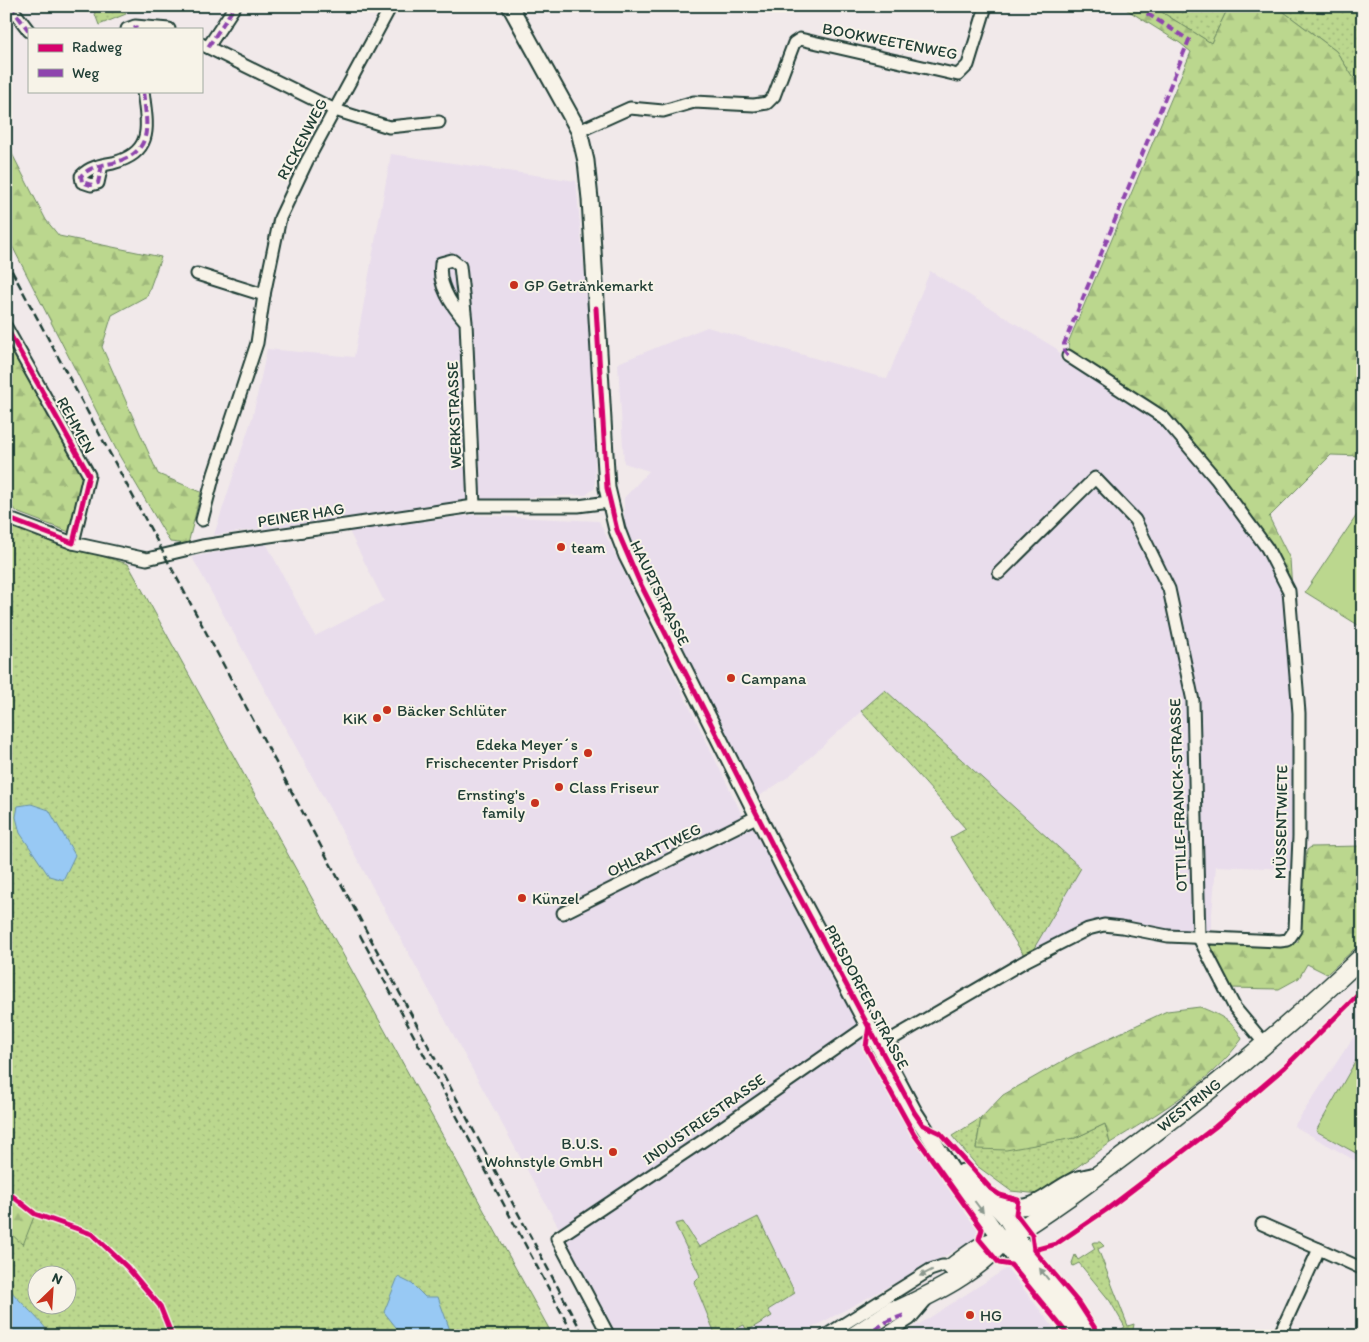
<svg xmlns="http://www.w3.org/2000/svg" width="1369" height="1342" viewBox="0 0 1369 1342" font-family="Itim,sans-serif">
<style>
.built{fill:#e9ddec}
.grass{fill:url(#grass-dots);stroke:#6d8a61;fill-rule:evenodd}
.forest{fill:url(#forest-firs);stroke:#6d8a61}
.garden{fill:#bbd78e;stroke:#6d8a61}
.water{fill:#98c9f4;stroke:#6891a7}
.lines{fill:none;stroke-linecap:round;stroke-linejoin:round}
.street-casing{stroke:#1f3d34;stroke-width:15}
.secondary-casing{stroke:#1f3d34;stroke-width:19}
.primary-casing{stroke:#1f3d34;stroke-width:21}
.street{stroke:#f7f3e8;stroke-width:11}
.secondary{stroke:#f7f3e8;stroke-width:15}
.primary{stroke:#f7f3e8;stroke-width:18}
.rail{stroke:#1f3d34;stroke-width:2.5;stroke-dasharray:8 4;stroke-linecap:butt}
.quiet{stroke:#8e44ad;stroke-width:4;stroke-dasharray:8 4;stroke-linecap:butt}
.cycleway-casing{stroke:#f7f3e8;stroke-width:8}
.cycleway{stroke:#d6006c;stroke-width:5}
.oneway{fill:#8b988e}
.poi-dot{fill:#c8321e;stroke:#f7f3e8;stroke-width:2}
.labels{text-anchor:middle;dominant-baseline:central;stroke-width:4;stroke-linejoin:round;paint-order:stroke}
.street-label{font-size:16px;fill:#1f3d34;stroke:#f7f3e8}
.poi-label{font-size:16px;fill:#1f3d34;stroke:#f7f3e8;text-anchor:start}
</style>
<defs>
<pattern id="grass-dots" width="8" height="8" patternUnits="userSpaceOnUse" patternTransform="scale(1.25)"><rect width="8" height="8" fill="#bbd78e"/><path d="M2 2h.1M6 6h.1" fill="none" stroke="#a0b97b" stroke-width="1.8" stroke-linecap="round"/></pattern>
<pattern id="forest-firs" width="22" height="20" patternUnits="userSpaceOnUse" patternTransform="scale(1.25)"><rect width="22" height="20" fill="#bbd78e"/><path d="M5 1l3.5 6h-7zM16 11l3.5 6h-7z" fill="#a0b97b"/></pattern>
</defs>
<rect width="100%" height="100%" fill="#f1e9ea"/>
<filter id="ink" filterUnits="userSpaceOnUse"><feTurbulence type="fractalNoise" baseFrequency=".02" numOctaves="2"/><feDisplacementMap in="SourceGraphic" scale="10" xChannelSelector="R" yChannelSelector="G"/><feConvolveMatrix kernelMatrix="1 2 1 2 8 2 1 2 1" color-interpolation-filters="sRGB"/></filter>
<g filter="url(#ink)">
<g class="built">
<polygon points="391,154 576,181 594,375 595,488 586,495 487,499 214,535 253,415 267,349 354,357"/>
<polygon points="930,271 1057,349 1061,360 1158,418 1213,481 1262,550 1284,590 1293,696 1291,869 1216,866 1210,937 1111,928 1087,934 1027,960 927,728 885,690 788,777 755,799 624,528 624,498 649,471 624,463 618,363 707,327 887,379"/>
<polygon points="473,515 599,521 748,827 754,825 870,1043 864,1047 915,1140 978,1229 976,1239 797,1336 618,1336 192,557 266,543 315,636 384,601 349,531"/>
<polygon points="1363,1023 1363,1165 1294,1126"/>
<polygon points="1007,1268 1060,1336 901,1336"/>
</g>
<g class="grass">
<polygon points="92,6 123,6 126,14 99,25"/>
<polygon points="1152,6 1229,6 1211,43"/>
<polygon points="1276,6 1363,6 1363,92 1336,51"/>
<path d="M 6,523 L 68,546 L 128,564 L 553,1336 L 6,1336 ZM 38,1274 L 68,1274 L 68,1304 L 38,1304 Z"/>
<polygon points="885,690 1081,868 1027,960 950,838 966,829 861,711"/>
<polygon points="981,1118 976,1148 1075,1138 1105,1124 1110,1143 1040,1194 1011,1191 977,1166 952,1136"/>
<polygon points="758,1217 795,1293 768,1310 772,1316 747,1331 744,1325 731,1331 733,1336 716,1336 694,1282 700,1276 675,1224 683,1222 699,1247"/>
<polygon points="1094,1242 1100,1242 1104,1246 1098,1249 1128,1326 1134,1324 1133,1330 1129,1333 1120,1330 1125,1327 1110,1301 1079,1263 1073,1266 1072,1263 1075,1255 1078,1260 1095,1249 1092,1243"/>
</g>
<g class="forest">
<polygon points="1121,6 1152,6 1211,43 1229,6 1276,6 1336,51 1363,92 1363,456 1331,455 1269,517 1290,559 1292,590 1166,416 1070,352 1068,343 1191,52 1180,43"/>
<polygon points="6,142 46,220 59,236 161,257 147,296 112,315 102,347 158,474 201,492 188,544 170,542 119,455 6,234"/>
<polygon points="6,342 84,473 72,533 19,513 6,502"/>
<polygon points="1360,737 1363,737 1363,941 1327,974 1307,964 1299,978 1279,989 1229,988 1207,945 1279,945 1298,942 1307,850 1311,847 1362,846"/>
<path d="M 1200,1007 C 1219,1015 1233,1020 1242,1039 C 1209,1084 1157,1114 1110,1143 L 1105,1124 L 1075,1138 L 1006,1150 L 976,1149 L 981,1118 L 1003,1095 L 1075,1054 L 1167,1011 Z"/>
<polygon points="6,1191 35,1214 23,1245 6,1229"/>
</g>
<g class="garden">
<polygon points="1363,506 1363,628 1305,592"/>
<polygon points="1363,1048 1363,1157 1316,1131"/>
</g>
<g class="water">
<polygon points="31,804 49,810 75,855 63,880 49,876 20,833 16,817 18,806"/>
<polygon points="398,1277 412,1284 425,1297 438,1297 451,1333 449,1336 403,1336 384,1312"/>
<path d="M 6,1285 C 16,1299 47,1325 50,1336 L 6,1336 Z"/>
</g>
<g class="lines">
<defs>
<g id="street">
<polyline points="10,6 29,31"/>
<polyline points="127,29 135,26 169,29"/>
<polyline points="201,44 335,110 389,127 439,122"/>
<polyline points="208,47 235,6"/>
<polyline points="579,131 630,108 663,111 694,102 754,105 767,103 774,96 794,43 800,39 958,75 968,65 986,6"/>
<path d="M 102,165 L 98,183 L 91,185 L 82,182 L 81,176 C 89,167 101,165 113,163 C 155,152 147,125 143,91"/>
<polyline points="197,274 264,295"/>
<path d="M 466,322 C 452,306 437,285 441,263 L 452,260 L 460,266 L 466,322 L 474,506"/>
<polyline points="6,327 89,475 73,543"/>
<polyline points="6,514 12,520 73,543 147,559 202,546 474,506 578,506 609,502"/>
<polyline points="202,520 214,474 257,343 264,295 280,218 307,161 391,6"/>
<polyline points="999,573 1095,478 1135,520 1169,589 1193,701 1199,938 1235,1008 1265,1044"/>
<polyline points="563,913 758,816"/>
<polyline points="880,1046 1027,960 1088,929 1104,925 1122,927 1168,936 1280,941 1288,940 1295,930 1299,837 1299,713 1289,591 1267,548 1217,480 1164,418 1068,356"/>
<polyline points="1262,1224 1319,1249 1279,1336"/>
<polyline points="1319,1249 1363,1269"/>
<polyline points="609,1336 557,1238 710,1136 869,1025"/>
<polyline points="825,1336 930,1270 942,1266 954,1266"/>
<polyline points="883,1336 910,1319 927,1299"/>
</g>
<g id="secondary">
<polyline points="510,6 579,131 586,161 590,199 607,488 617,530 627,556 783,866 914,1112 951,1169 1017,1261 1079,1336"/>
<polyline points="963,1172 1005,1217 1028,1254 1073,1310 1089,1335"/>
<path d="M 992,1200 C 1035,1219 1041,1196 1075,1180 C 1081,1178 1089,1177 1095,1175"/>
</g>
<g id="primary">
<path d="M 952,1267 C 969,1255 983,1241 1003,1240"/>
<path d="M 885,1316 C 925,1297 976,1275 1003,1240 C 1050,1212 1093,1179 1137,1146 C 1215,1087 1292,1024 1363,956"/>
<polyline points="854,1336 893,1310"/>
</g>
</defs>
<use href="#street" class="street-casing"/>
<use href="#secondary" class="secondary-casing"/>
<use href="#primary" class="primary-casing"/>
<use href="#street" class="street"/>
<use href="#secondary" class="secondary"/>
<use href="#primary" class="primary"/>
<g class="rail">
<polyline points="6,260 584,1336"/>
<polyline points="360,935 574,1336"/>
</g>
<g class="quiet">
<polyline points="10,6 29,31"/>
<polyline points="135,26 136,29"/>
<polyline points="208,47 235,6"/>
<path d="M 102,165 L 98,183 L 91,185 L 82,182 L 81,176 C 89,167 101,165 113,163 C 155,152 147,125 143,91"/>
<polyline points="1068,356 1064,351 1064,344 1189,40 1135,6"/>
<polyline points="865,1336 888,1321 905,1315"/>
</g>
<defs>
<g id="cycleway">
<polyline points="596,308 607,488 617,530 639,581 783,866 914,1112 923,1125 940,1133 991,1189 1000,1195 1018,1200 1016,1214 1032,1235 1034,1250 1078,1302 1100,1336"/>
<polyline points="6,327 89,475 73,543 12,520 6,514"/>
<polyline points="869,1025 866,1047 914,1134 982,1229 979,1239 999,1263 1011,1265 1069,1336"/>
<polyline points="6,1191 35,1214 92,1234 127,1267 160,1306 172,1336"/>
<polyline points="1034,1250 1056,1244 1106,1210 1215,1127 1285,1067 1363,990"/>
</g>
</defs>
<use href="#cycleway" class="cycleway-casing"/>
<use href="#cycleway" class="cycleway"/>
</g>
<defs><path id="oneway-solid" d="M-6-.8H1V-3.2L6.5 0L1 3.2V.8H-6Z" transform="scale(1.25)"/></defs>
<g class="oneway">
<use href="#oneway-solid" transform="translate(979 1207) rotate(53)"/>
<use href="#oneway-solid" transform="translate(926 1273) rotate(154)"/>
<use href="#oneway-solid" transform="translate(1044 1274) rotate(-128)"/>
</g>
</g>
<g class="poi-dot">
<circle cx="514" cy="285" r="5"/>
<circle cx="561" cy="547" r="5"/>
<circle cx="731" cy="678" r="5"/>
<circle cx="387" cy="710" r="5"/>
<circle cx="377" cy="718" r="5"/>
<circle cx="588" cy="753" r="5"/>
<circle cx="559" cy="787" r="5"/>
<circle cx="535" cy="803" r="5"/>
<circle cx="522" cy="898" r="5"/>
<circle cx="613" cy="1152" r="5"/>
<circle cx="970" cy="1315" r="5"/>
</g>
<g class="labels">
<g class="street-label">
<text transform="translate(890 41) rotate(11)">BOOKWEETENWEG</text>
<text transform="translate(302 139) rotate(-62)">RICKENWEG</text>
<text transform="translate(454 415) rotate(-92)">WERKSTRASSE</text>
<text transform="translate(76 425) rotate(61)">REHMEN</text>
<text transform="translate(301 515) rotate(-9)">PEINER HAG</text>
<text transform="translate(660 593) rotate(64)">HAUPTSTRASSE</text>
<text transform="translate(1178 795) rotate(-92)">OTTILIE-FRANCK-STRASSE</text>
<text transform="translate(1281 822) rotate(-89)">MÜSSENTWIETE</text>
<text transform="translate(654 850) rotate(-26)">OHLRATTWEG</text>
<text transform="translate(867 997) rotate(62)">PRISDORFER STRASSE</text>
<text transform="translate(1189 1105) rotate(-38)">WESTRING</text>
<text transform="translate(704 1119) rotate(-35)">INDUSTRIESTRASSE</text>
</g>
<g class="poi-label">
<text x="524" y="285">GP Getränkemarkt</text>
<text x="571" y="547">team</text>
<text x="741" y="678">Campana</text>
<text x="397" y="710">Bäcker Schlüter</text>
<text x="367" y="718" text-anchor="end">KiK</text>
<text x="578" y="744" text-anchor="end">Edeka Meyer´s<tspan x="578" dy="18">Frischecenter Prisdorf</tspan></text>
<text x="569" y="787">Class Friseur</text>
<text x="525" y="794" text-anchor="end">Ernsting's<tspan x="525" dy="18">family</tspan></text>
<text x="532" y="898">Künzel</text>
<text x="603" y="1143" text-anchor="end">B.U.S.<tspan x="603" dy="18">Wohnstyle GmbH</tspan></text>
<text x="980" y="1315">HG</text>
</g>
</g>
<rect width="1369" height="1342" fill="none" stroke="#f7f3e8" stroke-width="25"/>
<rect x="12" y="12" width="1344" height="1317" fill="none" stroke="#1f3d34" stroke-width="2" filter="url(#ink)"/>
<rect x="28" y="28" width="175" height="65" fill="#f7f3e8" stroke="#a1aaa0"/>
<rect x="38" y="44" width="25" height="8" fill="#d6006c" stroke="#a1aaa0"/>
<text x="72" y="52" font-size="15" fill="#1f3d34">Radweg</text>
<rect x="38" y="69" width="25" height="8" fill="#8e44ad" stroke="#a1aaa0"/>
<text x="72" y="78" font-size="15" fill="#1f3d34">Weg</text>
<g transform="translate(52 1290) rotate(25)"><circle r="24" fill="#f7f3e8" stroke="#a1aaa0"/>
<path d="M0-4L9 19L0 12L-9 19Z" fill="#c8321e"/>
<text y="-8" font-size="14" font-weight="bold" text-anchor="middle" fill="#1f3d34">N</text>
</g>
</svg>
